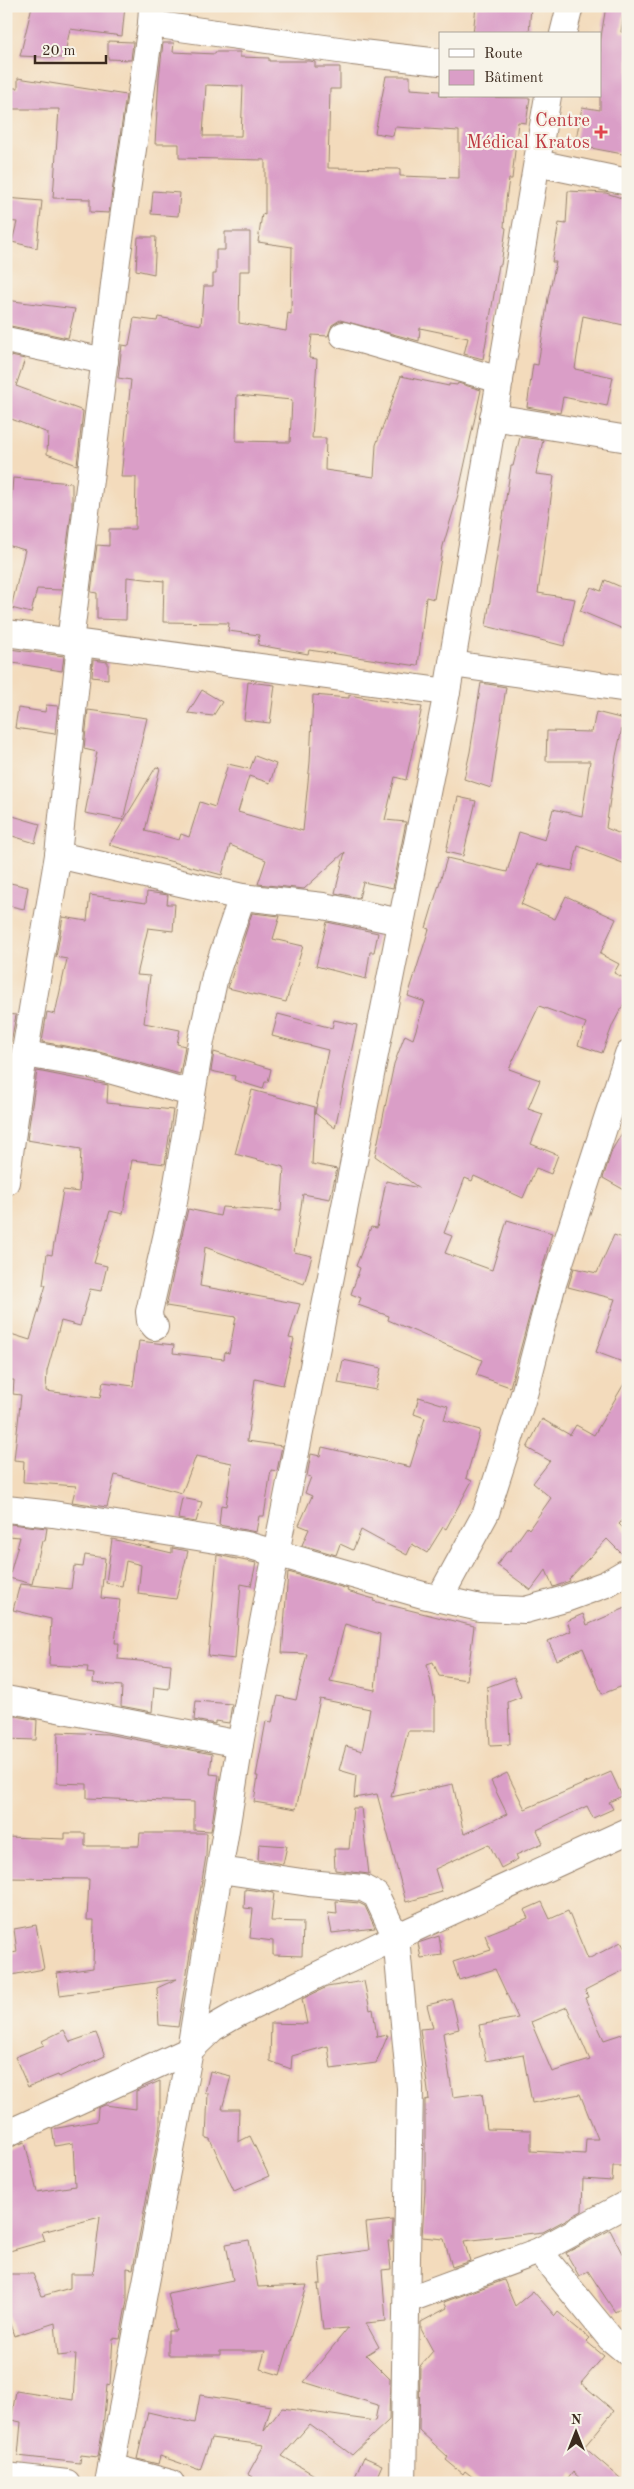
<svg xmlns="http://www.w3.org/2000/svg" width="634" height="2489" viewBox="0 0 634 2489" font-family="'Old Standard TT',serif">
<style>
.building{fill:#da9ec7;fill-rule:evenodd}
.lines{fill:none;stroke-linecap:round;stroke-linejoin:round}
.minor-casing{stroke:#97826d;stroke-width:28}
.minor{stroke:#fff;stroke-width:26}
.health-dot{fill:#e0444e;stroke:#f7f3e8;stroke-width:2}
.labels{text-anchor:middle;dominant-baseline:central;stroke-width:4.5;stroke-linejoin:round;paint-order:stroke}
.health-label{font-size:19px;fill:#be3a42;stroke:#f7f3e8;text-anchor:end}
</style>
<rect width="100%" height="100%" fill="#f7f3e8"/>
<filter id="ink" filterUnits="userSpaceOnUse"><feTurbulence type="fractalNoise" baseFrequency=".02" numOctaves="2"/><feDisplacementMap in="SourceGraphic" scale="10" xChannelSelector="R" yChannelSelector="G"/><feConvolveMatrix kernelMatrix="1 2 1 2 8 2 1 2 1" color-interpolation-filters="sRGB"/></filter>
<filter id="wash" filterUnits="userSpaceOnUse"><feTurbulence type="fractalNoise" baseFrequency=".0096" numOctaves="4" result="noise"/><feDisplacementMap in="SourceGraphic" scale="20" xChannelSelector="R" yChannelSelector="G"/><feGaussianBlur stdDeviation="1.12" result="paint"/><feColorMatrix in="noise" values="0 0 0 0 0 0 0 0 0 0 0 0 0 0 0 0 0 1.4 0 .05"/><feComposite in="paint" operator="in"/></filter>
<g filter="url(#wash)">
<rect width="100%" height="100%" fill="#f3dbbc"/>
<g id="blocks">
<g class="building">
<polygon points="32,6 125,6 122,36 70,29 64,58 20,56"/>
<polygon points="476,6 531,6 529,34 473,34"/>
<polygon points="606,6 625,6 621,32 628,33 628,155 575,145 582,107 600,110 600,43"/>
<polygon points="108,41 133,42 131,60 108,59"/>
<path d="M 163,43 L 174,43 L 173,52 L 215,54 L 215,52 L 240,52 L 240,57 L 269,58 L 269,61 L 310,61 L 315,62 L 315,67 L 340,67 L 340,89 L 330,89 L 328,168 L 400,169 L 400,176 L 459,178 L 459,131 L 395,127 L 393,136 L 375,133 L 386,76 L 410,76 L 410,89 L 440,91 L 440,96 L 530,98 L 526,123 L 518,122 L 512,179 L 509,179 L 506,200 L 504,227 L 506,228 L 501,265 L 499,265 L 483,359 L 464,354 L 468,338 L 420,328 L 419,341 L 340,320 L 332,325 L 328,336 L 312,335 L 309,358 L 317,359 L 312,438 L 326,438 L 325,470 L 374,477 L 376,445 L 401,376 L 449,386 L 449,384 L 457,385 L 458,383 L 481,390 L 458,495 L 443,546 L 434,599 L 426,597 L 418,666 L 309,650 L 308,654 L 258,645 L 259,635 L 228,631 L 229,623 L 163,622 L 164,581 L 127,577 L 126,620 L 97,619 L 97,593 L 91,592 L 97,545 L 109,546 L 109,529 L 135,529 L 136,477 L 121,477 L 131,380 L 118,378 L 122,345 L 129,346 L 134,318 L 157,321 L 158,317 L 201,325 L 204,286 L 213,286 L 213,274 L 216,274 L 216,250 L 225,250 L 225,232 L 250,232 L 250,271 L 240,271 L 239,323 L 286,331 L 288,313 L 291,314 L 292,247 L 258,242 L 262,214 L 265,215 L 265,160 L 179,158 L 179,144 L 155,144 L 159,77 ZM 206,85 L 243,86 L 241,136 L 203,136 ZM 237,395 L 292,400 L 290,442 L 236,441 Z"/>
<polygon points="18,78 126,95 109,213 90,212 90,199 53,198 59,109 6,109 7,88 18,88"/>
<polygon points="153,191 180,193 178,216 151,214"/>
<polygon points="568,191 606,193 628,200 628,326 583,316 575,369 613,377 607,406 563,397 560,413 527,407 533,364 538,365 548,298 556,262 552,262 559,223 566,224"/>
<polygon points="6,198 42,201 37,248 12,242 17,222 6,221"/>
<polygon points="138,237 156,237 154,274 136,270"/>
<polygon points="6,300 75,309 68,338 6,325"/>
<polygon points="6,355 25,359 16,386 83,411 77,465 47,454 48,433 6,417"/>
<polygon points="520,437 543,440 536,474 554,476 538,593 575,599 564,646 486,626 511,466 513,466"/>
<polygon points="13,478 72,483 72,507 61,590 37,589 31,613 11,608 25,550 7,545"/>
<polygon points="605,580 628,590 628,631 580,611 591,587 601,591"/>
<polygon points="9,649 64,656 62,671 7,662"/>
<polygon points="93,660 108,662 108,679 92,677"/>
<polygon points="248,682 275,685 270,723 244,720"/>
<polygon points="481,683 506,687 491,788 464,779 470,752"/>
<polygon points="202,690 222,702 213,716 188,713"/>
<polygon points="313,695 349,698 349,695 422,707 406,780 395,777 385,820 406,822 393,888 363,882 359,898 335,893 345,852 304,889 258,884 266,860 230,845 222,875 109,845 156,767 160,768 145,831 179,840 181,834 189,837 200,802 215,807 228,764 250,769 255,756 276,764 270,783 249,776 238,812 303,831 310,762"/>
<polygon points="46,705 58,706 55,734 15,728 18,708 45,712"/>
<polygon points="88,710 147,718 123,820 85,813 97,752 84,749"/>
<polygon points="596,712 624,719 616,756 606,828 628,837 628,865 578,846 572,871 538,864 521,904 555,919 566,896 616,919 600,954 619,964 614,973 628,980 628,996 613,1024 602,1053 578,1045 586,1023 539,1006 509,1069 540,1080 528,1109 543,1114 531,1144 558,1155 551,1174 536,1168 523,1198 474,1176 472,1181 465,1178 444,1233 452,1236 445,1253 492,1270 507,1220 552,1233 510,1387 476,1375 482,1360 388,1320 389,1316 358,1305 361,1298 351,1294 360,1268 356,1266 371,1227 377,1228 386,1181 419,1188 375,1156 394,1064 405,1035 413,1039 425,1002 408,996 429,929 426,928 447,858 507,872 519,832 545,840 553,809 582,816 590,761 546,761 547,731 592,732"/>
<polygon points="458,797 476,801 463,856 446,852"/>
<polygon points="6,814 40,824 35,843 6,834"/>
<polygon points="6,882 28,887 24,909 6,905"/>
<polygon points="147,892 168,895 167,904 175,904 173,931 148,928 137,975 150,976 144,1023 180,1030 177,1044 185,1046 180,1074 99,1052 42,1042 47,1012 55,1014 67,959 56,957 63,917 87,921 90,895 146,903"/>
<polygon points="252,913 280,916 273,939 303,946 286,1002 228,988"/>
<polygon points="327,922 378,933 374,952 370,952 366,979 316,966"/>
<polygon points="6,1014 16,1015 11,1042 6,1042"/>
<polygon points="278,1014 332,1028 334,1020 357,1025 335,1128 315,1113 328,1050 272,1036"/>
<polygon points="214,1052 271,1069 268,1082 265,1082 263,1089 234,1080 235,1076 211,1071"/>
<polygon points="37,1071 108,1085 107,1103 173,1110 165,1164 132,1160 123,1214 110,1211 94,1263 107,1266 101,1291 90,1289 80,1326 61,1321 47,1371 46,1391 100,1398 103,1382 133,1386 139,1341 174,1345 173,1353 224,1359 225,1352 229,1353 236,1317 166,1306 188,1209 220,1216 222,1207 281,1211 284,1167 235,1154 252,1090 315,1107 312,1164 337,1169 330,1199 303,1194 294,1252 312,1256 304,1284 205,1247 200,1286 300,1304 289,1338 294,1339 283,1385 255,1379 247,1441 282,1446 277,1471 271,1470 264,1516 259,1516 256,1532 219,1525 221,1505 226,1506 232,1463 196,1456 182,1493 115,1475 107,1507 72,1502 76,1486 23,1482 24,1461 14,1460 21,1395 13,1394 14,1380 7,1380 11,1334 30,1340 46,1285 43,1285 47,1254 52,1255 63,1190 79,1192 81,1149 27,1140"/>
<polygon points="628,1123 628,1192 603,1178 612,1150"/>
<polygon points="614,1235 628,1240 628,1364 596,1352 615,1299 568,1287 574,1268 597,1273"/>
<polygon points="343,1360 381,1368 376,1390 338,1383"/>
<polygon points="628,1377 628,1514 619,1524 628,1533 628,1556 625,1557 607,1539 569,1579 570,1581 553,1587 546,1570 531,1590 497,1565 508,1550 510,1551 527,1527 529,1529 551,1498 533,1483 550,1461 527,1448 542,1419 570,1435 576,1425 594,1435"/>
<polygon points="419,1397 448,1406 444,1420 480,1430 466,1478 472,1481 446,1529 443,1527 427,1553 412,1544 407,1555 361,1530 353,1550 340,1544 336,1555 302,1545 309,1529 299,1525 312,1496 305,1493 311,1477 307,1476 311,1454 320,1456 322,1447 410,1467 425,1418 414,1414"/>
<polygon points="182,1498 202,1502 196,1522 178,1519"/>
<polygon points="10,1524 47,1528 45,1541 42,1541 32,1584 9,1578 20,1537 8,1536"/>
<polygon points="112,1539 172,1553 172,1548 188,1551 176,1599 138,1594 141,1565 126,1561 122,1586 106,1583"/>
<polygon points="85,1555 105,1558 101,1598 120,1600 115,1643 119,1643 118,1659 171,1664 169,1689 154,1687 152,1712 121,1706 122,1686 93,1683 94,1674 87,1673 88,1667 49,1665 51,1619 13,1610 20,1584 71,1589 74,1566 83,1567"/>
<polygon points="217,1555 256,1563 251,1586 241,1584 235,1659 208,1656"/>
<path d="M 288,1572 L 348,1589 L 347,1591 L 374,1599 L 373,1601 L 474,1626 L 467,1680 L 439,1676 L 433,1662 L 427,1664 L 435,1701 L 435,1731 L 408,1731 L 391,1797 L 453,1784 L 464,1834 L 507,1814 L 491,1781 L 507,1773 L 525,1809 L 611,1772 L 622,1796 L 609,1802 L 613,1809 L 593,1818 L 587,1806 L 537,1830 L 543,1843 L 516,1855 L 518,1859 L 501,1868 L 489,1844 L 435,1869 L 442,1892 L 406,1902 L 377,1794 L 354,1798 L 356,1775 L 339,1770 L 346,1746 L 362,1751 L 370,1709 L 320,1699 L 296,1809 L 254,1802 L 258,1776 L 256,1776 L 266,1721 L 272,1722 L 278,1696 L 296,1700 L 307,1654 L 282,1653 ZM 345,1624 L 380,1634 L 375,1690 L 330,1681 Z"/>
<polygon points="628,1607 628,1684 602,1694 583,1648 557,1660 548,1641 571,1631 567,1621 583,1614 587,1625"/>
<polygon points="514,1677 521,1697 508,1702 510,1744 490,1745 487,1687"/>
<polygon points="196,1701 232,1704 229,1723 215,1721 215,1724 194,1720"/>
<polygon points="6,1714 37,1720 36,1740 6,1739"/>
<polygon points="58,1732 107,1734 212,1754 210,1774 219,1775 211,1831 194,1830 194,1802 87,1798 87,1784 57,1783"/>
<polygon points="353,1808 361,1808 369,1874 335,1870 334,1849 349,1849"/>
<polygon points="65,1833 85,1833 85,1846 139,1846 140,1833 207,1833 206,1856 178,2027 159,2025 157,1988 177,1979 60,1995 57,1973 93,1968 94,1920 87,1920 89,1879 6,1878 6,1837 65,1839"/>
<polygon points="259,1844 287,1846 283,1864 258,1860"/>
<polygon points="245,1889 274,1893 271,1921 303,1922 302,1956 273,1955 273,1941 250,1938 253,1909 244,1908"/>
<polygon points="336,1901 359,1903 365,1906 375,1928 332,1933 328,1913 337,1914"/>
<path d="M 542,1902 L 550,1919 L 568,1911 L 588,1959 L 621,1942 L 628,1954 L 628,1968 L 585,1990 L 588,1997 L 585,1998 L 604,2040 L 628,2032 L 628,2115 L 624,2166 L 613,2166 L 612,2181 L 583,2179 L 582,2211 L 543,2232 L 464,2241 L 470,2261 L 452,2267 L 444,2239 L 422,2237 L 425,2190 L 425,2100 L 429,2099 L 420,2029 L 433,2028 L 427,2005 L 452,1999 L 459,2029 L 443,2033 L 453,2097 L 482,2093 L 487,2129 L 531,2130 L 531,2151 L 585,2154 L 586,2139 L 598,2139 L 580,2094 L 532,2103 L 523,2054 L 486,2061 L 479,2025 L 518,2018 L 495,1969 L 459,1980 L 453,1962 L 491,1950 L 485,1935 L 528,1918 L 524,1910 ZM 567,2007 L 590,2060 L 552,2072 L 531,2022 Z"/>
<polygon points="36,1925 44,1969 6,1976 6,1954 17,1952 14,1929"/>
<polygon points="439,1936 442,1955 421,1958 418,1943"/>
<polygon points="364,1981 370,2010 373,2009 377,2037 388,2035 376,2063 331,2069 328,2046 292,2056 291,2069 270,2061 271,2023 307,2024 302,1999 327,1987"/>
<polygon points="64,2030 70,2042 96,2033 105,2056 59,2077 58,2075 28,2087 15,2057 44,2045 42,2041"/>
<polygon points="210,2071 231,2076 222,2109 239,2109 238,2142 250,2136 269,2176 234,2191 210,2139 206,2138 208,2093 205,2093"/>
<polygon points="160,2081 160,2127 133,2269 127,2268 127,2300 120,2339 113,2338 110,2385 107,2384 103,2428 98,2457 81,2455 80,2463 18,2456 21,2422 11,2420 16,2391 73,2400 76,2354 58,2356 55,2323 14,2336 6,2312 6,2274 33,2274 42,2296 70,2288 70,2274 93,2274 100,2217 42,2232 45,2241 6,2252 6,2149 25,2142 37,2192 75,2186 73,2143 55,2146 52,2129 97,2121 98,2108 105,2105 136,2109 136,2091"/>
<polygon points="393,2220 392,2241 388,2241 391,2269 382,2270 386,2321 366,2323 379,2347 366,2355 390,2379 389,2420 352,2455 310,2424 282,2456 328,2483 250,2483 253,2477 248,2474 264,2445 211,2438 200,2470 160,2456 158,2464 137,2459 148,2412 195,2423 200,2395 271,2406 264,2431 282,2408 375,2421 378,2405 304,2382 348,2328 323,2330 318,2284 321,2284 319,2257 369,2250 366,2223"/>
<polygon points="610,2230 628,2265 628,2303 615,2312 588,2271 579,2276 566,2253"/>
<polygon points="249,2240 258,2287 307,2285 280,2375 260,2369 265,2351 220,2351 220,2355 168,2355 168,2331 176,2331 168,2293 233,2280 226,2244"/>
<polygon points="504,2280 515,2306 533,2291 555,2316 558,2312 590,2339 587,2342 604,2356 581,2383 614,2411 584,2447 626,2483 585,2483 573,2472 565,2483 480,2483 465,2471 463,2474 446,2460 448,2457 419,2430 420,2366 433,2351 421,2329 421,2322 447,2308 444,2302"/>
<polygon points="364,2457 382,2465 374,2483 352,2483"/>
</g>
</g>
</g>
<g filter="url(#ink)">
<use href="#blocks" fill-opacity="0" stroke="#97826d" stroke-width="1"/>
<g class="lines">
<defs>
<g id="minor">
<polyline points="152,7 151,24 353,52 440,62"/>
<polyline points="563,34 570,6"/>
<polyline points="537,163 628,182"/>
<polyline points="343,335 500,380"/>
<polyline points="6,340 105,361"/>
<polyline points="493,417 628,439"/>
<polyline points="6,633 447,692"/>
<polyline points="70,642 117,260 151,24"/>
<polyline points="452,664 628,689"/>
<polyline points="58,855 242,897 323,906 401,922"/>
<polyline points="25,1054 95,1066 191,1093"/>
<polyline points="6,1182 21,1075 58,855 80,644"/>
<polyline points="155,1327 150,1321 149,1312 173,1207 201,1041 215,976 242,897"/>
<polyline points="6,1509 53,1514 247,1545 423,1595 480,1608 525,1610 565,1599 606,1584 628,1571"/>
<polyline points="439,1599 486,1513 525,1391 552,1287 628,1054"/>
<polyline points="6,1699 240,1744"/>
<polyline points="220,1870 309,1883 363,1888 376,1895 396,1937 410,2088 403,2483"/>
<polyline points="6,2134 190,2050 213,2028 239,2013 396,1937 628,1831"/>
<polyline points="539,2251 610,2338 628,2353"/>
<polyline points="407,2300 539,2251 628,2203"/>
<polyline points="111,2467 171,2483"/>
<polyline points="6,2476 67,2483"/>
<polyline points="108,2483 190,2050 240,1744 276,1553 447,692 548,96"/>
</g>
</defs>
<use href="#minor" class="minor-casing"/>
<use href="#minor" class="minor"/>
</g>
</g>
<path class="health-dot" d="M598.5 124.5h5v5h5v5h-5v5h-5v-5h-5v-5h5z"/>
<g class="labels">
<g class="health-label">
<text x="590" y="121">Centre<tspan x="590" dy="22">Médical Kratos</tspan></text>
</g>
</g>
<rect width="634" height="2489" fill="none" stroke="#f7f3e8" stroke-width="25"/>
<rect x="439" y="32" width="162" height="65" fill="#f7f3e8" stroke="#aca397"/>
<rect x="449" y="49" width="25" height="8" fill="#ffffff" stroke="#aca397"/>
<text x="484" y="58" font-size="15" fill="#3b2a1e">Route</text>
<rect x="449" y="70" width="25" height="15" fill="#da9ec7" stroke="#aca397"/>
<text x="484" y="82" font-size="15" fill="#3b2a1e">Bâtiment</text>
<g transform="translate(576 2432)" stroke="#f7f3e8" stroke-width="4" paint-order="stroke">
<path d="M0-4L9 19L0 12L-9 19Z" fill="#3b2a1e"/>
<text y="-8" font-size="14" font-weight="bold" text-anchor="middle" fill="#3b2a1e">N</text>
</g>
<path d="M35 55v8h71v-8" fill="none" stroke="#3b2a1e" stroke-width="2.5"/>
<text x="42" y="55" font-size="15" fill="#3b2a1e" stroke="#f7f3e8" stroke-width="4" paint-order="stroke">20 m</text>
</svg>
